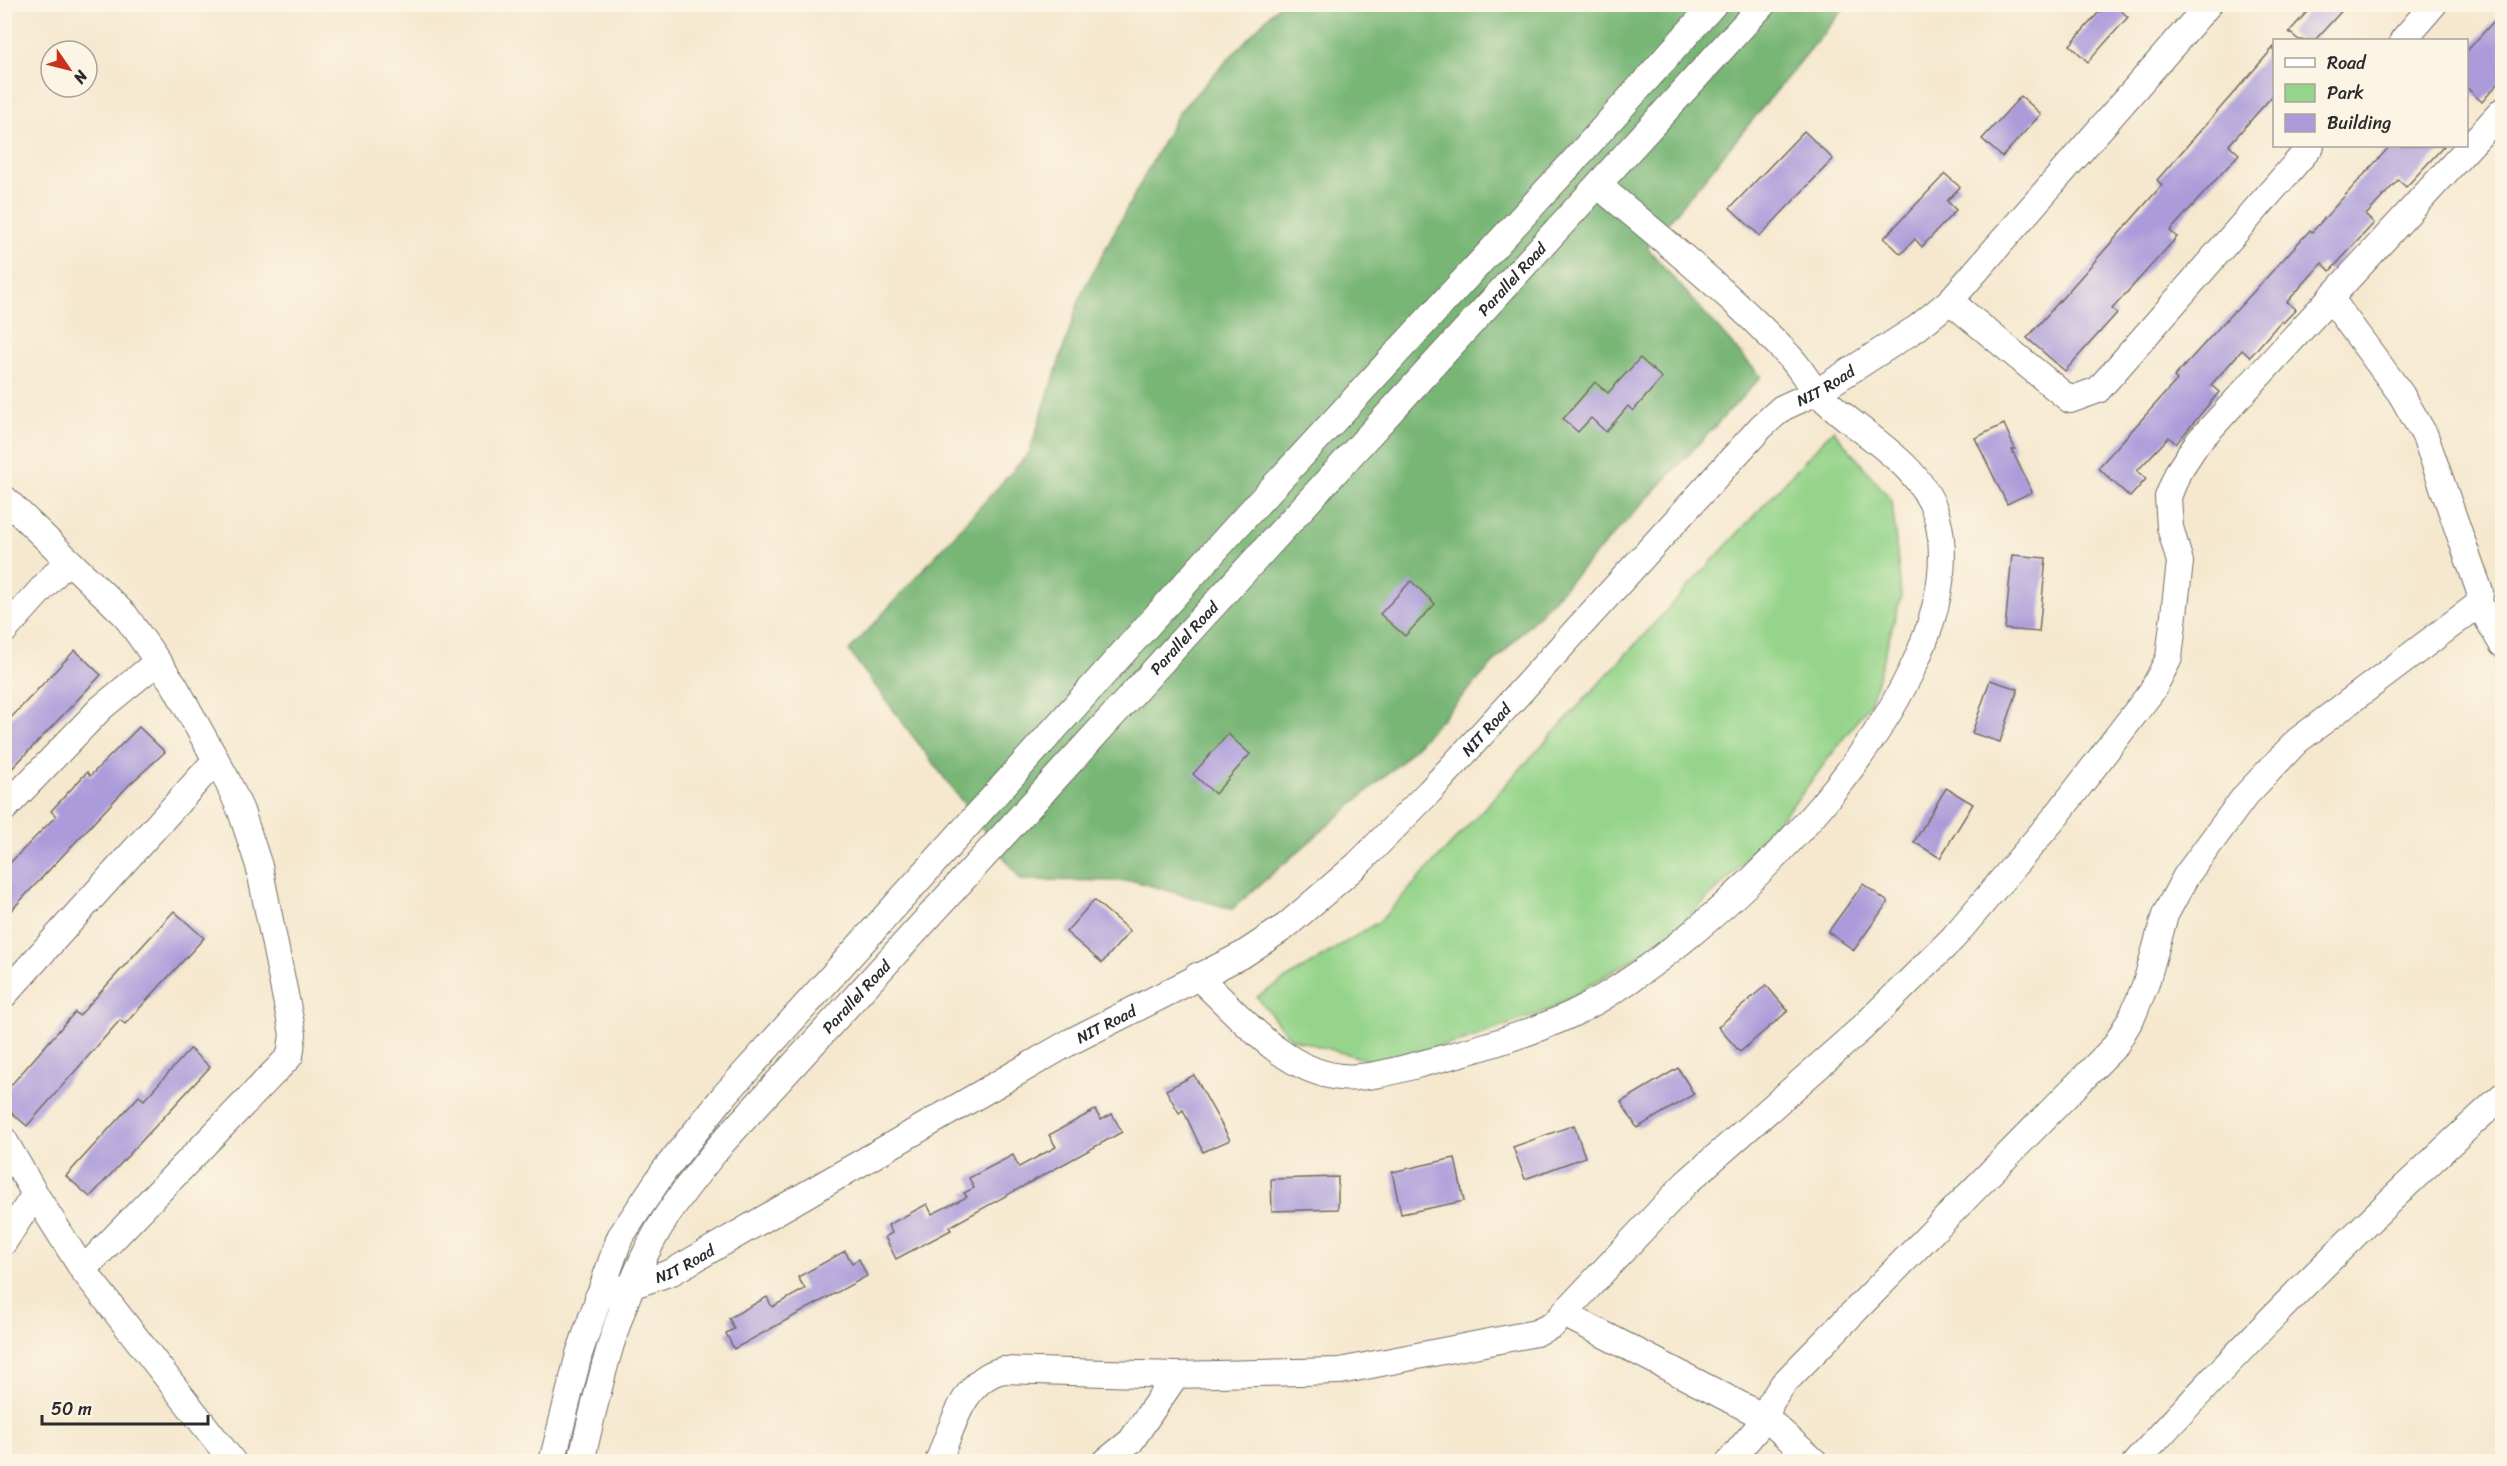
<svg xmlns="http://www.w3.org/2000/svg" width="2507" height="1466" viewBox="0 0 2507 1466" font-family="Sriracha,sans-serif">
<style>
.green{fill:#95d48a;stroke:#60805a;stroke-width:1.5}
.forest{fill:#78b676;stroke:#527050;stroke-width:1.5}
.building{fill:#ab9bda}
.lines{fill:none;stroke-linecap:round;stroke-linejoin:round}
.street-casing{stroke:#726d64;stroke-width:28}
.street{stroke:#fff;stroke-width:26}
.labels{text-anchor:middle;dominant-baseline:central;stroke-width:4.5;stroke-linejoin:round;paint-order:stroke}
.street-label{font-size:16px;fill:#2b2b2b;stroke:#fcf5e5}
</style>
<rect width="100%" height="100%" fill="#fcf5e5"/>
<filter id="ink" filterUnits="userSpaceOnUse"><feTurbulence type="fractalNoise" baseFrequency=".0167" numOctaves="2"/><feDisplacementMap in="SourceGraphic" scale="12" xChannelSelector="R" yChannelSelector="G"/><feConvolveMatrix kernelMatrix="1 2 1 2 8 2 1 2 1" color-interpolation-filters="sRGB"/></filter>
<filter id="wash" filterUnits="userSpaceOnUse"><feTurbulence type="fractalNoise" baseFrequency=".008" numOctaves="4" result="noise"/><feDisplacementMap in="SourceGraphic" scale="24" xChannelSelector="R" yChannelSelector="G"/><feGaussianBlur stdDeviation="1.35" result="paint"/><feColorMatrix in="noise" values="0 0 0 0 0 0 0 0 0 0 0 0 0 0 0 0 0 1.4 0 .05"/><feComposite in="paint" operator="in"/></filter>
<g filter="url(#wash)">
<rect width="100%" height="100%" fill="#f5e8cf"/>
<polygon class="green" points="1833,430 1892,501 1901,596 1871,702 1800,796 1733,874 1662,942 1549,1010 1463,1041 1375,1062 1290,1038 1257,997 1380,921"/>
<polygon class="forest" points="1279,5 1847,5 1647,248 1761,377 1401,762 1232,909 1135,881 1021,880 849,651 1029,453 1082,292 1179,112"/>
<g id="blocks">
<g class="building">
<polygon points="2106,4 2114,4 2128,17 2088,62 2070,45"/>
<polygon points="2314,4 2348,4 2315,40 2299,40 2289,32"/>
<polygon points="2502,12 2502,79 2482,102 2466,87 2466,52"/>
<polygon points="2274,47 2274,94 2229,145 2239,154 2170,231 2177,237 2112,309 2117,313 2065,371 2027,338 2162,185 2157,180"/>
<polygon points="2021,96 2041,114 2002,157 1982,139"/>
<polygon points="1804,131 1833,159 1760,236 1730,208"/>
<polygon points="2390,146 2444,146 2406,187 2398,180 2366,215 2374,223 2330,271 2322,263 2287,302 2296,309 2283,323 2281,321 2250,357 2242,350 2211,385 2219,392 2176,444 2169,437 2137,471 2146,479 2130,497 2098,468 2177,380 2174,377 2234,311 2235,312 2310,230 2312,232"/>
<polygon points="1945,174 1960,187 1947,201 1956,210 1922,247 1915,239 1901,254 1884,238"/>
<polygon points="1640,358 1662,378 1633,411 1628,406 1606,432 1591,418 1578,432 1563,419 1595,382 1608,393"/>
<polygon points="2004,424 2015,449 2012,450 2032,492 2007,504 1975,438"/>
<polygon points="2012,555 2046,558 2039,632 2005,629"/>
<polygon points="1411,581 1435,604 1405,636 1380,614"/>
<polygon points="75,650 101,675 4,777 4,725"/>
<polygon points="1990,680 2018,689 2000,742 1972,733"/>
<polygon points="139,727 165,752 129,785 4,918 4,869 56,816 51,811 87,772 90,776"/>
<polygon points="1228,734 1250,754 1215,794 1193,774"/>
<polygon points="1946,788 1973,804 1940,858 1914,842"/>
<polygon points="1863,884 1888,902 1854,950 1828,932"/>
<polygon points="1094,900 1130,931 1102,963 1066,932"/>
<polygon points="174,911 204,938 125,1024 120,1020 27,1126 4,1106 4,1093 75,1012 79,1016"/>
<polygon points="1766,985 1788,1011 1740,1052 1718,1027"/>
<polygon points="190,1049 210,1067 90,1197 66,1176 139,1096 144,1100"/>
<polygon points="1678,1068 1694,1094 1637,1128 1621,1102"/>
<polygon points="1194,1075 1230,1140 1203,1152 1183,1110 1179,1113 1166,1090"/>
<polygon points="1095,1110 1101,1120 1112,1114 1122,1132 949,1227 951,1230 896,1259 885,1237 892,1233 888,1225 927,1204 932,1214 967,1197 964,1193 974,1188 969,1178 1013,1155 1019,1167 1056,1147 1049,1135"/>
<polygon points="1574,1125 1585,1157 1525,1179 1513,1147"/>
<polygon points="1455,1158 1464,1201 1401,1214 1392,1172"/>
<polygon points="1338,1177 1338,1209 1272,1211 1271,1179"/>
<polygon points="845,1251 852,1263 859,1259 867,1276 734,1349 726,1333 734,1329 729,1318 767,1297 772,1307 805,1289 798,1277"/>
</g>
</g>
</g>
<g filter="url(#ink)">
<use href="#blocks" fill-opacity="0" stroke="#726d64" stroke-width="1.5"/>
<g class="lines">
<defs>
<g id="street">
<polyline points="2403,40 2434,4"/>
<polyline points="1950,301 2070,400 2098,390 2311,146"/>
<polyline points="4,498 125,615 175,686 226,778 241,811 259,866 293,1034 290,1056 83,1270"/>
<polyline points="2479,604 2502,644"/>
<polyline points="4,631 67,561"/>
<polyline points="4,809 101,708 157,662"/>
<path d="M 1197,976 C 1239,1014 1281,1070 1340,1077 C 1369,1080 1404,1068 1432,1061 C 1479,1049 1527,1035 1572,1014 C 1709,948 1977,689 1938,521 C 1924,462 1856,433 1818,393 C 1807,382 1800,367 1789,356 C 1731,294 1663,240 1598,185"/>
<polyline points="4,995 216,760"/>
<polyline points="4,1140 35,1194 83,1270 233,1462"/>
<polyline points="4,1242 35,1194"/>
<path id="s1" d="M 598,1297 L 672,1272 L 1070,1042 L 1244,954 L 1286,926 L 1358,864 L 1430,791 L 1761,427 L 1782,408 L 1817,392 L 1917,328 L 1950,301 L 2209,4"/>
<polyline points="1564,1314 1766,1418 1729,1462"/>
<polyline points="552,1462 579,1354 620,1237 664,1171 723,1097 1238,525 1570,165 1714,4"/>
<path id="s2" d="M 581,1462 C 599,1385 616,1309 653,1239 C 672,1204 698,1173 723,1142 L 1763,4"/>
<path d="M 938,1462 C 952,1428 963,1379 1003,1370 L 1176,1375 L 1340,1371 L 1536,1333 L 1553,1325 L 1686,1183 L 1862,1028 L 1953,938 L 2057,815 L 2152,691 L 2169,658 L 2180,562 L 2170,527 L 2168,497 L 2178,472 L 2197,443 L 2502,111"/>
<polyline points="1105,1462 1131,1441 1176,1375"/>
<polyline points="1815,1462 1766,1418 1771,1402 1783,1384 2115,1046 2133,1015 2146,983 2165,915 2186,876 2245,796 2297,741 2479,604 2480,592 2425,436 2401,394 2331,299"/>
<path d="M 2136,1462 C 2252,1334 2375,1212 2502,1096"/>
</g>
</defs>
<use href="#street" class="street-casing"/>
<use href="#street" class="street"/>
</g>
</g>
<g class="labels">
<g class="street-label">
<text stroke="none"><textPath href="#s2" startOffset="1524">Parallel Road</textPath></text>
<text stroke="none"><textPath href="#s1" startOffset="1550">NIT Road</textPath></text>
<text stroke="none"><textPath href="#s2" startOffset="1038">Parallel Road</textPath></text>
<text stroke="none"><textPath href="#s1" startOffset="1064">NIT Road</textPath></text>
<text stroke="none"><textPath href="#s2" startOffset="552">Parallel Road</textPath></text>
<text stroke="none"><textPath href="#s1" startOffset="578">NIT Road</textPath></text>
<text stroke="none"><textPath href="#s1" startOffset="93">NIT Road</textPath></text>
</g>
</g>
<rect width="2507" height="1466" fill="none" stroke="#fcf5e5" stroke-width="24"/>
<rect x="2273" y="39" width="195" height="108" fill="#fcf5e5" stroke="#a8a49b" stroke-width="1.5"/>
<rect x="2285" y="58" width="30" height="9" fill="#ffffff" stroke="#a8a49b" stroke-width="1.5"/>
<text x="2327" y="69" font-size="18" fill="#2b2b2b">Road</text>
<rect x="2285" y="84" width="30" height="18" fill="#95d48a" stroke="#a8a49b" stroke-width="1.5"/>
<text x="2327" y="99" font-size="18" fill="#2b2b2b">Park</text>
<rect x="2285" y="114" width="30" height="18" fill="#ab9bda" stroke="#a8a49b" stroke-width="1.5"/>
<text x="2327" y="129" font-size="18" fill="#2b2b2b">Building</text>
<g transform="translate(69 69) rotate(125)"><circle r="28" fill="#fcf5e5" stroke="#a8a49b" stroke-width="1.5"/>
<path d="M0-4.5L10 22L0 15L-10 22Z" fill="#c8321e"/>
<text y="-9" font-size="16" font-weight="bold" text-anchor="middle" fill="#2b2b2b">N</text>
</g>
<path d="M42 1415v9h166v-9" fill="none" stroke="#2b2b2b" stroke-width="3"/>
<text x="51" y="1415" font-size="18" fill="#2b2b2b" stroke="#fcf5e5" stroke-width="4.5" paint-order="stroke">50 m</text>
</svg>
